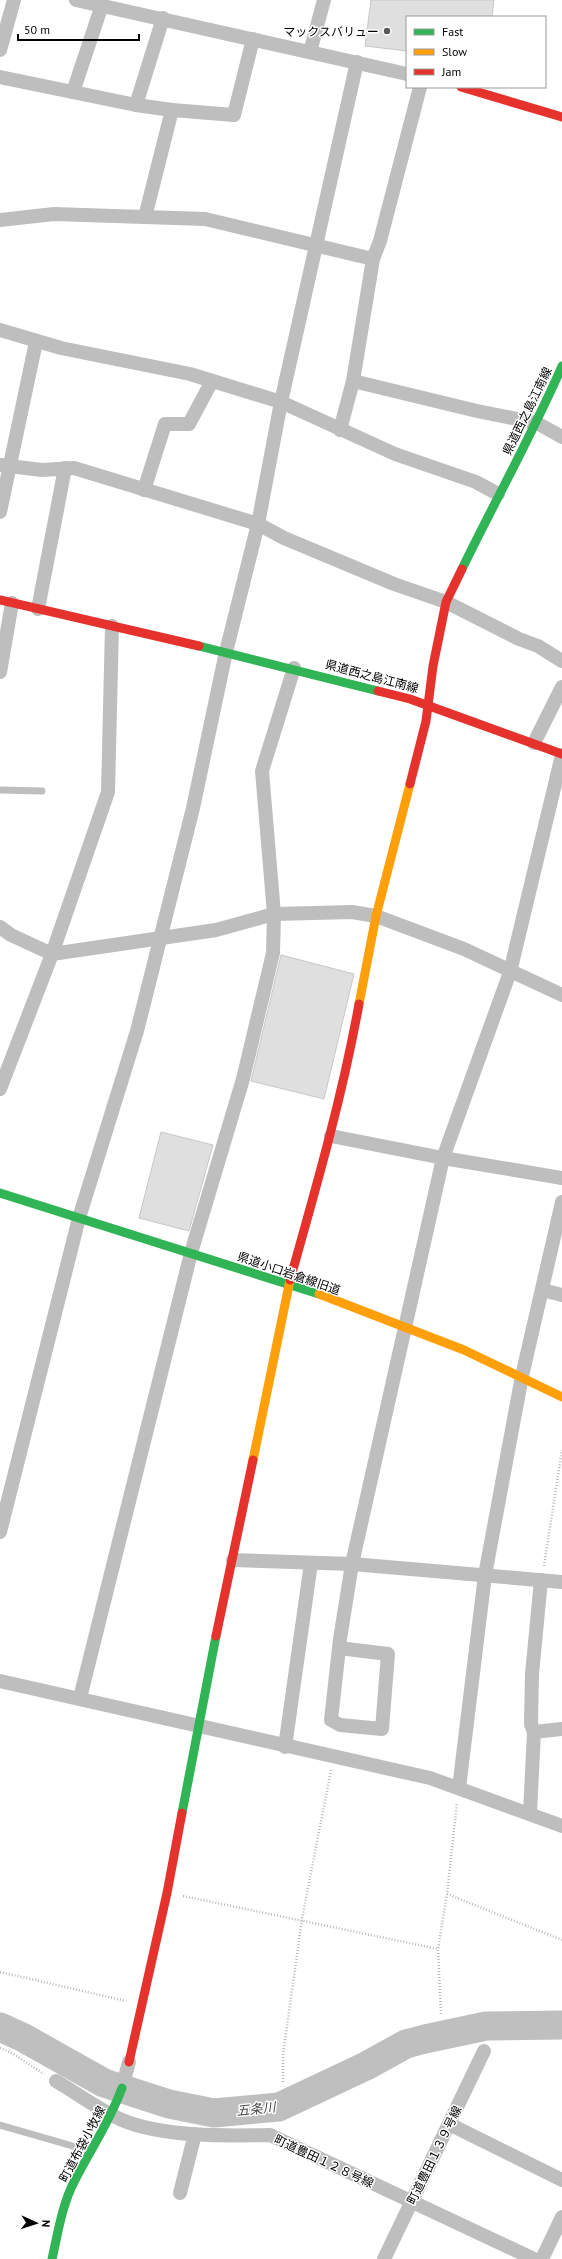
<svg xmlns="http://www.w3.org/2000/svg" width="562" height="2259" viewBox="0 0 562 2259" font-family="'PT Sans','Noto Sans JP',sans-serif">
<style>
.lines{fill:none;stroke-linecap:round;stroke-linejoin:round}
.river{stroke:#bfbfbf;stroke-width:29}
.building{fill:#dfdfdf;stroke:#c7c7c7}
.path{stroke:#b9b9b9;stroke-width:2.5;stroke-dasharray:1 2;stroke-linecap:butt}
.lane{stroke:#bebebe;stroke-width:7}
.street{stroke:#bebebe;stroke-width:14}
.fast{stroke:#30b455;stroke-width:9}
.slow{stroke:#ff9f0a;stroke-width:9}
.jam{stroke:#e5322d;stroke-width:9}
.poi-dot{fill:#595959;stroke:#fff;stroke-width:1.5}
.labels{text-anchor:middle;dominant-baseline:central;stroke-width:3;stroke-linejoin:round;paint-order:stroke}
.poi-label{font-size:12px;fill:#000;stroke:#fff;text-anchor:end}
.street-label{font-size:12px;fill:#000;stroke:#fff}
.water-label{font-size:13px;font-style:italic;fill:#444;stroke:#fff}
</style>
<rect width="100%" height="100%" fill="#fff"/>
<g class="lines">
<polyline class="river" points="0,2027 24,2038 104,2083 169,2104 214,2113 279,2107 366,2066 406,2044 425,2039 486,2026 562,2025"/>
</g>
<g class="building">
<polygon points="371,0 494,0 492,17 407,17 407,51 365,46"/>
<polygon points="281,955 354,974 324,1099 251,1081"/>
<polygon points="161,1132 213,1145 189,1231 139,1218"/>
</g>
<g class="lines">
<g class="path">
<polyline points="544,1566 562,1450"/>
<polyline points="447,1894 562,1940"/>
<polyline points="183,1896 438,1949"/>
<polyline points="0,1972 126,2001"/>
<polyline points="441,2014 438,1949 447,1894 457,1803"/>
<polyline points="0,2048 12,2053 44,2074"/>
<polyline points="283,2082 283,2055 302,1919 331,1770"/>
</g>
<g class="lane">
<polyline points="0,790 42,791"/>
<polyline points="0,2125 90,2151"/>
</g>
<g class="street">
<polyline points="76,0 407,74"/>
<polyline points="0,50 14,0"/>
<polyline points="310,52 324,0"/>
<polyline points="0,77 136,105 172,110 234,115 253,39"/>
<polyline points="73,92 102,5"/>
<polyline points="136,105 163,18"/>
<polyline points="145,217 172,110"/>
<polyline points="0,220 54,214 205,219 373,259"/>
<polyline points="0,330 61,348 190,374 281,402 395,454 476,482 498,494"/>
<polyline points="353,381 477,411 537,423 562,437"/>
<polyline points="340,430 353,381 373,259 380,241 420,87"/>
<polyline points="0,465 42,470 74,468 258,524 284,538 394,584 446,602 519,639 538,646 562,661"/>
<polyline points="144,490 165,424 189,424 212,381"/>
<polyline points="0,512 36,342"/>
<polyline points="38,609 65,468"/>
<polyline points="0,672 12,603"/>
<polyline points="534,743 562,687"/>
<polyline points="0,927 11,935 52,954 216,930 274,914 352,912 376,916 464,949 562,995"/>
<polyline points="0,1089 52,954 108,792 112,626"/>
<polyline points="331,1136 443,1158 562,1178"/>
<polyline points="542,1290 562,1295"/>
<polyline points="0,1532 79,1218 137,1031 193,808 226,652 258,524 281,402 357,62"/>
<polyline points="233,1560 352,1564 562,1582"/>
<polyline points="339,1648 388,1654 382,1729 340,1725 331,1720 340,1639 352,1564 443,1158 510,972 562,755"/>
<polyline points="0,1681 430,1778 562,1826"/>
<polyline points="80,1698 191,1253 243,1079 273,953 274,914 262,771 294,668"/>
<polyline points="534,1732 562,1729"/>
<polyline points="285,1747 311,1563"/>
<polyline points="459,1788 485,1575 522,1376 562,1202"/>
<polyline points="530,1813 534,1732 531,1724 532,1674 541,1580"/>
<path d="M 56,2081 C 78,2094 99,2110 122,2120 C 162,2137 226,2136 270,2135 L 534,2259"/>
<polyline points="122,2088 129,2062"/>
<polyline points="449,2124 562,2180"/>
<polyline points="180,2193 195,2134"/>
<polyline points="384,2259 484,2051"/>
<polyline points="542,2259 562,2217"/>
</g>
<g class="fast">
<path d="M 462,569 C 495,501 532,435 562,366"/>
<polyline points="199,646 378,691"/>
<polyline points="0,1193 319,1294"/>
<polyline points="182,1813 216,1636"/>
<path d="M 52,2259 C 58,2233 62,2204 75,2180 C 91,2149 110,2121 122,2088"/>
</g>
<g class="slow">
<polyline points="359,1004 376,916 410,784"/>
<polyline points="319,1294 464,1350 562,1397"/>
<polyline points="253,1460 290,1280"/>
</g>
<g class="jam">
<polyline points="461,87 562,117"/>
<polyline points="0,600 199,646"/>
<polyline points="378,691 410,699 562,754"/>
<polyline points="410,784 426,721 433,666 446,602 462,569"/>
<path d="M 290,1280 C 316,1188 342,1098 359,1004"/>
<polyline points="216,1636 253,1460"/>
<polyline points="129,2062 167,1893 182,1813"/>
</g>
</g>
<circle class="poi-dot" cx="387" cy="31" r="4"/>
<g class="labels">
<g class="poi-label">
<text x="379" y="31">マックスバリュー</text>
</g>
<g class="street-label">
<text transform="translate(527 411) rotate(-64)">県道西之島江南線</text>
<text transform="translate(372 676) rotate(15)">県道西之島江南線</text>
<text transform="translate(289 1273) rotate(19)">県道小口岩倉線旧道</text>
<text transform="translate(82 2144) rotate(-62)">町道布袋小牧線</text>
<text transform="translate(434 2155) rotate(-64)">町道豊田１３９号線</text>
<text transform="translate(324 2161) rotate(25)">町道豊田１２８号線</text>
</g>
<g class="water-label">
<text transform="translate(256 2109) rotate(-6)">五条川</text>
</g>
</g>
<rect x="406" y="16" width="140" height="72" fill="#ffffff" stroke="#999999"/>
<rect x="414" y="29" width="20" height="6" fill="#30b455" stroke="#999999"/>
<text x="442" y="36" font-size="12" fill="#000000">Fast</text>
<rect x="414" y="49" width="20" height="6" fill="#ff9f0a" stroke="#999999"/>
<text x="442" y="56" font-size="12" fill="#000000">Slow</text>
<rect x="414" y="69" width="20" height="6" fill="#e5322d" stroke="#999999"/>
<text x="442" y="76" font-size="12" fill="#000000">Jam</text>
<g transform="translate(36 2223) rotate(93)" stroke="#ffffff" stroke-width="3" paint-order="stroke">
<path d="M0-3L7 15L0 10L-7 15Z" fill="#000000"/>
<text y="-6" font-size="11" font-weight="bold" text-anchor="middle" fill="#000000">N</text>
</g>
<path d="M18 34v6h121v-6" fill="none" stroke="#000000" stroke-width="2"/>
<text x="24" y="34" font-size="12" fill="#000000" stroke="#ffffff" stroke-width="3" paint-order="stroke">50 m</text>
</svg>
